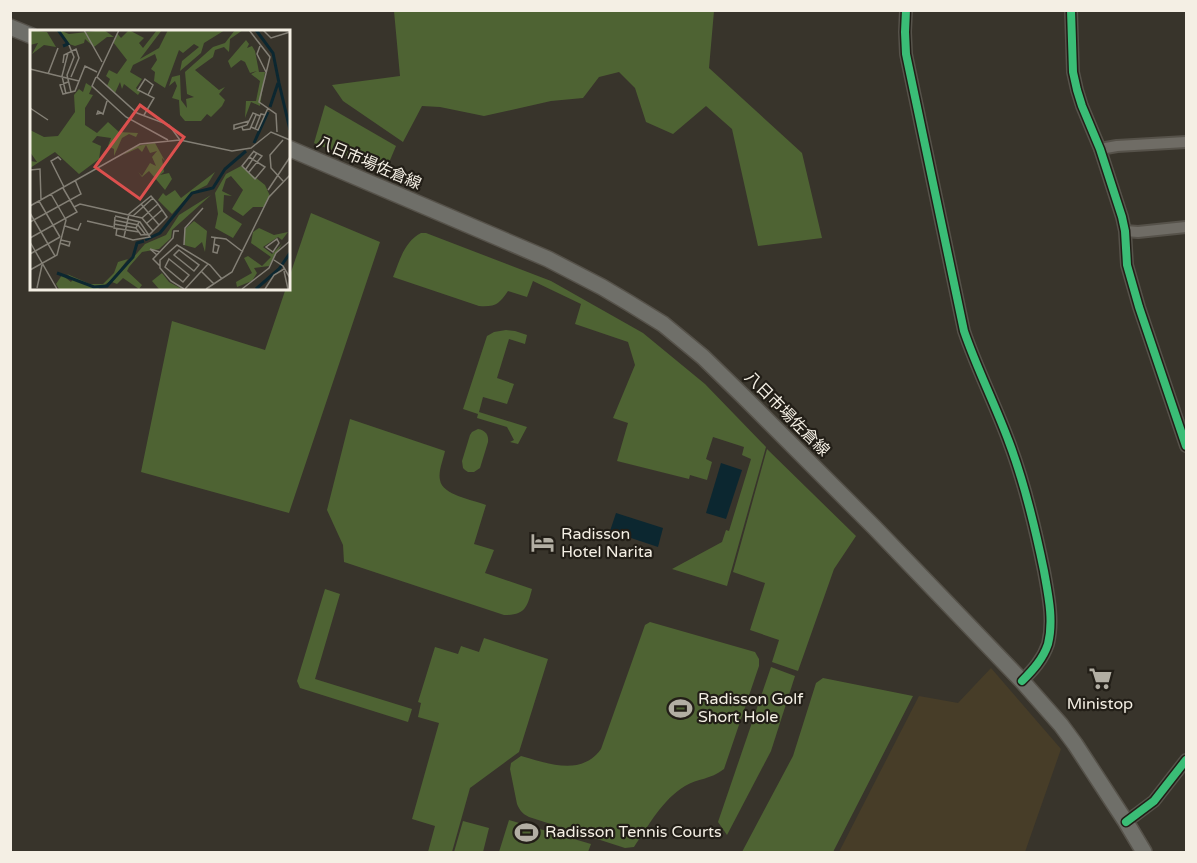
<svg xmlns="http://www.w3.org/2000/svg" width="1197" height="863" viewBox="0 0 1197 863" font-family="'Varela Round','Noto Sans JP',sans-serif">
<style>
.built{fill:#473d28}
.green{fill:#4e6333}
.water{fill:#0c2730}
.lines{fill:none;stroke-linecap:round;stroke-linejoin:round}
.minor-casing{stroke:#56524a;stroke-width:14}
.secondary-casing{stroke:#56524a;stroke-width:18}
.minor{stroke:#6f6c65;stroke-width:10}
.secondary{stroke:#6f6f69;stroke-width:15}
.cycleway-casing{stroke:#221e17;stroke-width:11}
.cycleway{stroke:#3abd76;stroke-width:8}
.labels{text-anchor:middle;dominant-baseline:central;stroke-width:4.5;stroke-linejoin:round;paint-order:stroke}
.street-label{font-size:16px;fill:#f4efe4;stroke:#221e17}
.poi-label{font-size:16px;fill:#f4efe4;stroke:#221e17;text-anchor:start}
.inset-river{fill:none;stroke:#0c2730;stroke-width:3}
.inset-road{fill:none;stroke:#837f75;stroke-width:1.5}
.view{fill:#dc504e;fill-opacity:0.15;stroke:#dc504e;stroke-width:3}
.inset-edge{fill:none;stroke:#f4efe4;stroke-width:3}
</style>
<rect width="100%" height="100%" fill="#38342b"/>
<polygon class="built" points="991,668 1061,749 1025,852 839,852 919,696 958,703"/>
<g class="green">
<polygon points="394,11 714,11 709,68 802,153 822,238 758,246 732,129 706,106 673,134 646,122 635,88 619,72 599,77 583,98 551,101 484,116 440,107 422,106 403,142 343,101 332,85 400,76"/>
<polygon points="325,105 396,146 385,172 314,143"/>
<polygon points="311,213 380,242 289,513 141,472 172,321 265,350 286,288 288,288 288,281"/>
<path d="M 421,233 L 426,233 L 551,281 L 643,333 L 705,384 L 766,447 L 727,586 L 672,569 L 722,542 L 726,530 L 729,531 L 751,459 L 742,455 L 744,447 L 713,437 L 706,459 L 712,462 L 707,480 L 690,475 L 689,479 L 617,461 L 628,423 L 613,418 L 635,365 L 628,342 L 575,324 L 581,304 L 533,281 L 527,297 L 508,291 C 499,304 496,307 479,306 L 393,277 C 400,260 404,242 421,233 Z"/>
<polygon points="506,330 515,331 527,335 525,344 509,339 497,378 514,384 507,404 483,397 479,412 527,427 518,444 510,442 514,440 507,427 477,418 478,414 463,409 487,336 494,332"/>
<path d="M 350,419 L 445,451 C 443,460 438,472 440,480 C 442,495 473,500 486,505 L 474,544 L 494,550 L 485,573 L 532,589 C 527,608 525,615 504,615 L 344,562 L 343,545 L 327,510 Z"/>
<path d="M 478,429 C 485,430 489,435 488,442 L 480,468 L 474,472 L 468,472 L 465,470 L 463,468 L 462,461 L 470,435 L 472,432 Z"/>
<polygon points="767,449 856,536 834,569 798,671 772,662 779,640 750,630 765,583 733,572"/>
<polygon points="325,589 340,594 315,679 412,709 408,722 300,688 297,681"/>
<path d="M 650,622 L 755,652 L 759,659 L 759,666 L 724,769 C 710,780 698,778 685,786 C 662,800 649,825 634,847 L 625,848 L 529,817 C 523,814 520,811 517,804 L 510,769 L 511,763 L 521,756 C 547,763 581,777 601,749 L 645,625 Z"/>
<polygon points="484,638 548,659 519,752 470,788 452,852 428,852 435,826 412,819 439,723 418,717 421,703 418,702 435,647 458,654 461,646 479,652"/>
<polygon points="771,667 795,676 771,751 727,835 718,822"/>
<polygon points="823,678 913,696 833,852 742,852 793,756 816,683"/>
<polygon points="509,820 591,844 588,852 499,852"/>
<polygon points="463,821 489,828 483,852 454,852"/>
</g>
<g class="water">
<polygon points="721,463 742,470 726,519 706,513"/>
<polygon points="616,513 663,528 658,547 610,531"/>
</g>
<g class="lines">
<defs>
<g id="minor">
<path d="M 906,10 L 905,32 L 906,54 L 964,331 C 977,369 995,404 1009,442 C 1025,484 1035,527 1044,571 C 1048,594 1054,620 1048,644 C 1043,659 1033,670 1022,681"/>
<polyline points="1071,10 1073,72 1077,90 1082,106 1100,149 1122,217 1125,231 1127,265 1139,307 1186,446"/>
<polyline points="1100,149 1117,146 1186,142"/>
<polyline points="1125,231 1138,232 1186,227"/>
<polyline points="1126,822 1154,801 1186,760"/>
</g>
<g id="secondary">
<polyline points="10,27 32,36"/>
<polyline points="288,148 548,259 602,287 629,303 663,324 703,357 743,396 874,527 1022,681 1061,725 1075,744 1126,822 1144,852"/>
</g>
</defs>
<use href="#minor" class="minor-casing"/>
<use href="#secondary" class="secondary-casing"/>
<use href="#minor" class="minor"/>
<use href="#secondary" class="secondary"/>
<defs>
<g id="cycleway">
<path d="M 906,10 L 905,32 L 906,54 L 964,331 C 977,369 995,404 1009,442 C 1025,484 1035,527 1044,571 C 1048,594 1054,620 1048,644 C 1043,659 1033,670 1022,681"/>
<polyline points="1071,10 1073,72 1077,90 1082,106 1100,149 1122,217 1125,231 1127,265 1139,307 1186,446"/>
<polyline points="1126,822 1154,801 1186,760"/>
</g>
</defs>
<use href="#cycleway" class="cycleway-casing"/>
<use href="#cycleway" class="cycleway"/>
</g>
<defs>
<symbol id="hotel-bare" viewBox="-9 -9 18 18"><path d="M-6-4.5h1.5V1H6V5H4.5V3h-9V5H-6ZM-4 0a1.8 1.8 0 1 1 3.6 0ZM.5 0V-2.5h3Q6-2.5 6 0Z" fill="#b2aea3" stroke="#221e17" stroke-width="2.5" paint-order="stroke"/></symbol>
<symbol id="supermarket-bare" viewBox="-9 -9 18 18"><path d="M-6-5.5h2.5l.6 2H6L4.5 2H-2.5L-4.4-4H-6ZM-1.5 3.2a1.3 1.3 0 1 0 .1 0ZM3 3.2a1.3 1.3 0 1 0 .1 0Z" fill="#b2aea3" stroke="#221e17" stroke-width="2.5" paint-order="stroke"/></symbol>
<symbol id="stadium-bare" viewBox="-9 -9 18 18"><path d="M0-5a6.5 5 0 1 0 0 10a6.5 5 0 1 0 0-10ZM-3.5-1.8h7v3.6h-7Z" fill="#b2aea3" stroke="#221e17" stroke-width="2.5" paint-order="stroke"/></symbol>
</defs>
<g fill-rule="evenodd">
<use href="#hotel-bare" x="526" y="526" width="33" height="33"/>
<use href="#supermarket-bare" x="1084" y="662" width="33" height="33"/>
<use href="#stadium-bare" x="664" y="692" width="33" height="33"/>
<use href="#stadium-bare" x="510" y="816" width="33" height="33"/>
</g>
<g class="labels">
<g class="street-label">
<text transform="translate(369 163) rotate(23)">八日市場佐倉線</text>
<text transform="translate(787 414) rotate(45)">八日市場佐倉線</text>
</g>
<g class="poi-label">
<text x="561" y="534">Radisson<tspan x="561" dy="18">Hotel Narita</tspan></text>
<text x="698" y="699">Radisson Golf<tspan x="698" dy="18">Short Hole</tspan></text>
<text x="1100" y="704" text-anchor="middle">Ministop</text>
<text x="545" y="832">Radisson Tennis Courts</text>
</g>
</g>
<g transform="translate(30 30)">
<rect width="260" height="260" fill="#38342b"/>
<path d="M 0,0 L 17,2 L 26,17 L 14,15 L 2,24 L 8,13 L 0,15 ZM 29,0 L 39,4 L 74,0 L 84,7 L 77,7 L 64,17 L 55,9 L 54,13 L 45,16 L 39,14 ZM 99,0 L 114,8 L 109,13 L 113,18 L 127,0 L 132,0 L 110,29 L 129,18 L 138,0 L 195,0 L 174,13 L 171,23 L 150,41 L 152,31 L 169,17 L 164,14 L 153,23 L 149,20 L 135,58 L 124,51 L 125,42 L 121,39 L 127,30 L 125,24 L 103,35 L 100,42 L 112,49 L 106,58 L 110,62 L 108,65 L 94,54 L 92,59 L 90,52 L 85,63 L 77,56 L 80,49 L 76,46 L 79,40 L 87,44 L 97,30 L 83,12 L 87,3 L 91,8 ZM 205,0 L 213,0 L 200,9 L 199,22 L 194,17 L 185,20 L 183,27 L 165,40 L 189,60 L 195,57 L 189,64 L 195,70 L 192,76 L 181,87 L 177,84 L 171,91 L 155,91 L 150,85 L 149,70 L 142,68 L 147,56 L 145,51 L 139,56 L 142,47 L 150,45 L 151,70 L 157,78 L 156,69 L 164,67 L 157,64 L 155,42 L 183,17 L 195,13 ZM 216,10 L 219,14 L 217,18 L 222,16 L 225,21 L 229,42 L 235,42 L 230,76 L 221,72 L 215,88 L 216,71 L 226,71 L 230,51 L 221,44 L 227,41 L 220,43 L 215,32 L 211,30 L 201,38 L 198,31 ZM 56,53 L 62,57 L 59,64 L 63,65 L 55,78 L 55,95 L 67,103 L 78,92 L 89,102 L 108,103 L 106,107 L 99,104 L 92,108 L 84,126 L 84,119 L 78,116 L 81,108 L 67,106 L 62,112 L 71,116 L 69,129 L 49,144 L 25,122 L 0,138 L 0,131 L 7,132 L 0,122 L 0,100 L 14,107 L 28,106 L 45,82 L 44,65 L 49,59 L 53,62 ZM 125,113 L 135,131 L 132,128 L 134,142 L 130,145 L 139,143 L 142,149 L 135,160 L 119,141 L 112,147 L 108,142 L 112,146 L 120,133 L 126,136 L 122,127 L 127,121 L 120,123 L 116,115 L 112,122 L 108,118 L 93,125 L 106,116 ZM 211,136 L 235,155 L 240,166 L 234,177 L 223,177 L 213,186 L 202,179 L 213,160 L 201,146 L 196,149 L 192,161 L 202,166 L 194,165 L 193,182 L 212,194 L 203,208 L 185,198 L 188,184 L 185,163 L 196,144 ZM 185,142 L 177,155 L 161,163 L 142,184 L 128,170 L 133,163 L 136,166 L 145,160 L 151,168 ZM 181,165 L 142,200 L 141,208 L 129,219 L 112,222 L 99,237 L 97,241 L 112,255 L 109,259 L 93,248 L 87,254 L 82,252 L 115,214 L 136,205 L 149,185 ZM 164,191 L 177,201 L 175,222 L 172,212 L 165,218 L 154,215 L 155,199 ZM 229,198 L 244,205 L 258,202 L 252,210 L 248,207 L 233,217 L 242,224 L 252,214 L 239,236 L 224,238 L 227,243 L 222,251 L 207,257 L 206,252 L 222,243 L 214,228 L 218,226 L 232,236 L 241,227 L 221,213 L 223,202 ZM 98,229 L 82,250 L 68,259 L 29,259 L 26,254 L 32,245 L 41,252 L 43,249 L 37,244 L 60,254 L 73,254 L 84,243 L 88,232 ZM 132,243 L 139,252 L 152,259 L 129,259 L 122,251 Z" fill="#4e6333"/>
<path class="inset-river" d="M 28,0 L 38,14 L 33,16M 226,0 L 243,23 L 249,53M 249,53 L 260,100M 240,77 L 248,53M 224,113 L 238,82M 115,210 L 130,203 L 162,163 L 183,158 L 195,139 L 216,121M 27,243 L 64,257 L 77,256 L 103,227 L 107,213 L 114,211M 226,259 L 249,239 L 260,223"/>
<path class="inset-road" d="M 54,0 L 72,32M 89,0 L 67,47 L 107,83 L 139,95 L 150,110M 219,0 L 240,27 L 229,72 L 246,84 L 247,102M 233,0 L 241,8 L 260,2M 39,15 L 44,27 L 37,45 L 41,62M 230,16 L 227,24 L 236,42M 33,33 L 34,25 L 46,19 L 49,28 L 41,47M 0,39 L 49,51M 18,44 L 28,18M 66,47 L 62,56 L 96,87 L 138,110M 38,52 L 30,55 L 33,64 L 45,61 L 55,36 L 67,42M 36,64 L 32,46 L 38,23M 0,78 L 18,90M 71,83 L 67,84 L 68,81 L 73,84 L 77,71M 114,85 L 124,68 L 108,60 L 115,49 L 123,55 L 118,65M 219,91 L 204,95 L 204,99 L 217,95 L 223,83 L 230,86M 212,97 L 213,100 L 220,99 L 226,85M 221,97 L 228,100 L 238,78M 225,99 L 231,84 L 235,85M 253,110 L 240,125 L 241,138 L 253,151M 219,127 L 235,137 L 225,149 L 212,136 L 224,121M 31,130 L 28,127 L 21,131 L 34,157M 216,139 L 227,123M 0,140 L 10,139 L 11,170M 219,142 L 232,126 L 223,121M 238,160 L 260,127M 9,171 L 30,207M 111,174 L 129,195M 0,176 L 110,114 L 150,110 L 202,121 L 221,118 L 241,102 L 260,110M 44,177 L 50,174 L 112,188 L 123,201M 0,183 L 25,226M 85,186 L 110,192 L 120,207 L 103,210 L 86,205 L 87,198M 103,186 L 123,168M 85,187 L 84,198 L 109,202M 84,190 L 108,195 L 115,204M 57,191 L 83,197M 0,192 L 51,164 L 45,150M 109,192 L 106,198 L 111,205 L 120,204 L 137,187 L 128,174 L 112,188M 117,193 L 132,180M 84,194 L 106,198M 35,196 L 48,200 L 51,193M 94,207 L 99,184 L 121,166 L 128,174M 181,207 L 196,209 L 213,222M 0,208 L 47,182 L 33,158M 247,209 L 249,213 L 243,222 L 236,217 ZM 0,212 L 27,259M 30,213 L 39,216 L 40,212 L 31,210M 184,214 L 189,216 L 187,223 L 183,222 L 184,214 L 185,207M 154,215 L 155,198 L 173,178M 149,220 L 169,235 L 164,241 L 144,225 ZM 0,224 L 30,207M 127,225 L 120,219 L 130,222M 139,229 L 159,245 L 153,252 L 135,237 ZM 244,230 L 253,236 L 260,248M 130,236 L 123,229 L 143,208 L 144,201 L 149,201M 0,240 L 27,225 L 36,190 L 21,164M 171,241 L 184,254M 254,241 L 258,259M 7,258 L 12,235M 154,259 L 141,251 L 130,238 L 130,230 L 147,215 L 180,235 L 192,249M 155,259 L 178,234M 176,259 L 202,242 L 239,167 L 260,145M 212,259 L 239,238 L 246,223 L 260,211M 235,259 L 244,245 L 254,239"/>
<path class="view" d="M 110,75 L 154,107 L 110,169 L 65,137 Z"/>
<rect width="260" height="260" class="inset-edge"/>
</g>
<rect width="1197" height="863" fill="none" stroke="#f4efe4" stroke-width="24"/>
</svg>
